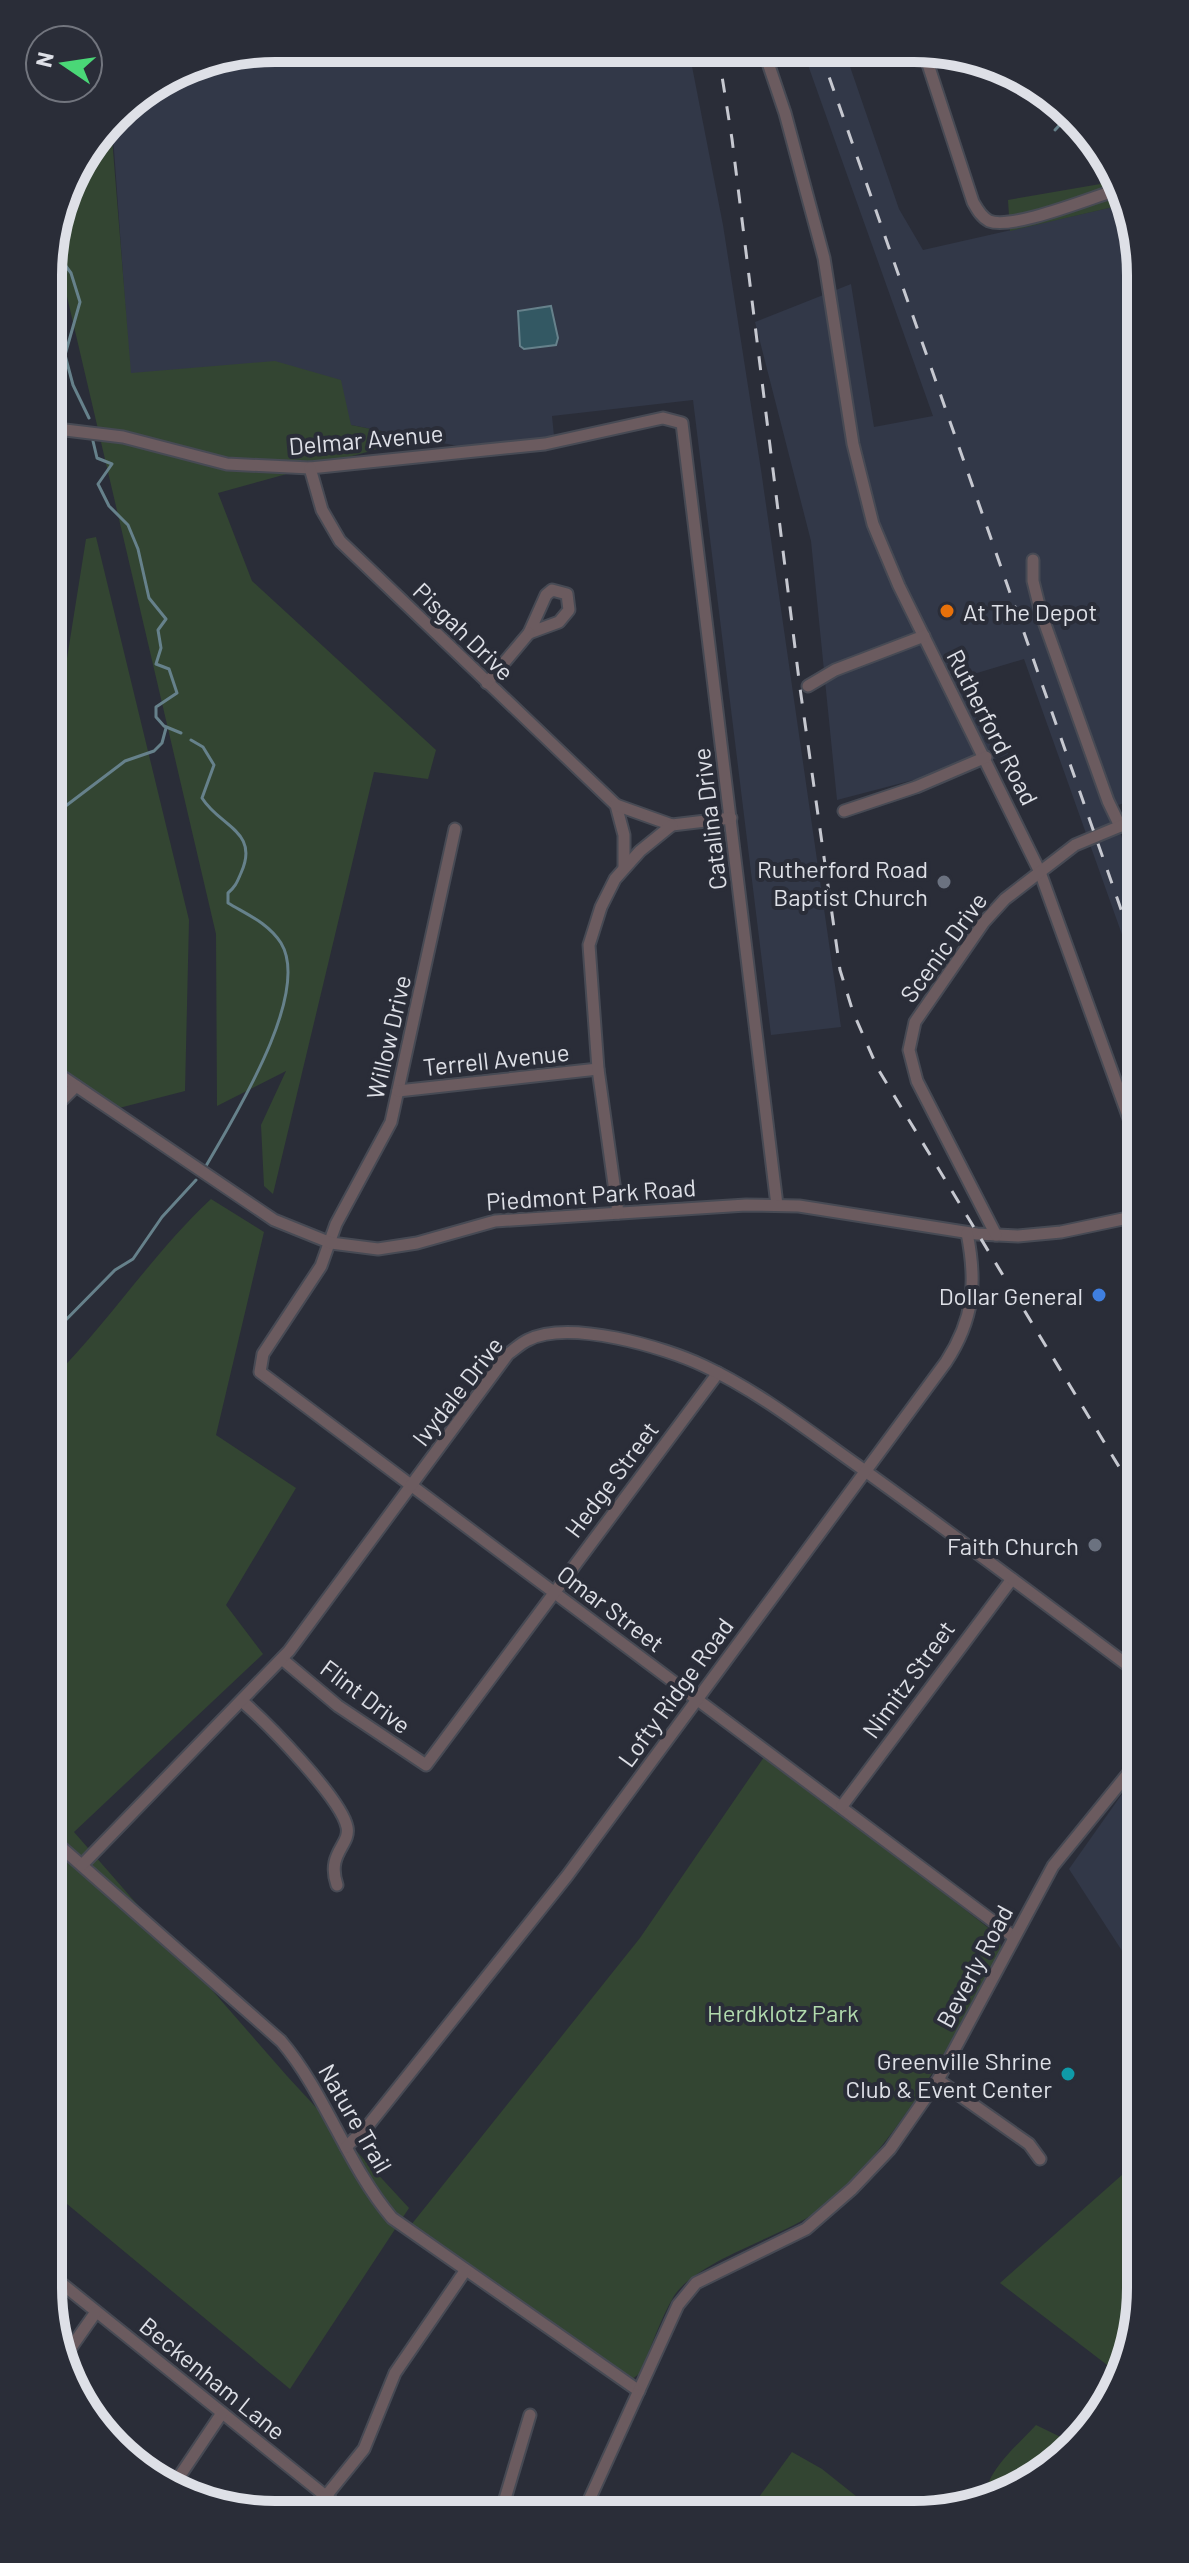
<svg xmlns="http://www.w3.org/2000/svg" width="1189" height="2563" viewBox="0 0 1189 2563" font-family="Barlow,sans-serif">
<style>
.built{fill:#323848}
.green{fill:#334532}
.water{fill:#335863;stroke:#66818b;stroke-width:2}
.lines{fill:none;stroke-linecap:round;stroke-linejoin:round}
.stream{stroke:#66818b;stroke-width:3}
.minor-casing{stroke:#474a54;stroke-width:15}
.minor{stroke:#6b5b5f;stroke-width:11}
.rail{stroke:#c6c8d0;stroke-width:3;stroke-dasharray:14 14;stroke-linecap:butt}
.food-dot{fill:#e8710a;stroke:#2a2d38;stroke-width:3}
.worship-dot{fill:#6b7280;stroke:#2a2d38;stroke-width:3}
.shop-dot{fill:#3f7fe0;stroke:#2a2d38;stroke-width:3}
.culture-dot{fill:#0f9aa8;stroke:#2a2d38;stroke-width:3}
.labels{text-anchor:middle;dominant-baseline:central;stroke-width:8;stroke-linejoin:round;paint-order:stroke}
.street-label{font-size:24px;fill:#dee0e7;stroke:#2a2d38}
.poi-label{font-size:24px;fill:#dee0e7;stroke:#2a2d38;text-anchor:end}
.park-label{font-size:24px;fill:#b1daad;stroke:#2a2d38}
.rim{fill:none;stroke:#dee0e7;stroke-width:10}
</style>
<rect width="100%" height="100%" fill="#2a2d38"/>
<g class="built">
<polygon points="275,48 689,51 723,225 761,470 841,1027 771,1035 693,400 552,416 554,436 473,449 351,425 130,373 112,121 125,105 189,65"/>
<polygon points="803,51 845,52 899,209 923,250 1126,204 1133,216 1135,799 1113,807 1135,883 1136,974 1024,659 967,676 1009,755 837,800 811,541 755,322 851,284 874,427 933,416"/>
<polygon points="1139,1770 1139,1977 1069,1869"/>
</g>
<g class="green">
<polygon points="111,126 131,373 275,361 341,380 351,425 432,441 396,444 218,493 252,581 436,750 428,779 374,772 273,1194 264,1186 261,1125 286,1071 217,1106 216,934 54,241 72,174"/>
<polygon points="1112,182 1126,204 1010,231 1008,200"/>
<polygon points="96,537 189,920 185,1091 119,1108 56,1069 56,1029 51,1024 50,765 86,539"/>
<path d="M 211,1199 L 264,1232 L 216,1435 L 296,1488 L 226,1605 L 263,1654 L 74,1832 L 287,2076 L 409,2208 L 290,2389 L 55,2194 L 52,1379 C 109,1322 153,1253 211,1199 Z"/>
<path d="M 766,1754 L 1000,1937 L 1001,1950 C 955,2033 915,2116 848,2184 C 837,2195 823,2207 810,2216 C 776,2238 696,2262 674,2296 C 660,2319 651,2349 639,2374 L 631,2380 L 411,2225 L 640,1938 Z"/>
<polygon points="1140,2159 1140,2303 1115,2371 1000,2283"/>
<path d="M 1036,2425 L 1075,2444 L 1040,2477 L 986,2501 C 981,2475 1020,2443 1036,2425 Z"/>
<polygon points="792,2452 822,2469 871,2508 751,2508"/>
</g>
<polygon class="water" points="551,306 558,338 556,345 524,349 520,346 518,311"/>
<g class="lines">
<g class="stream">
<polyline points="1055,130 1070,114"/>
<polyline points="56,233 54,250 71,273 80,302 65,355 73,385 89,418"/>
<polyline points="93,441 97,458 112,464 98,484 109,506 128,525 138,549 149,598 166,619 158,630 161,648 156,664 169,669 177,693 156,707 156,717 164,726 181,733"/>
<path d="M 191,740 L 203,747 L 214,765 L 202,798 C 220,827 260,831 241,873 C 237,882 236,886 228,893 L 228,903 C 248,915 268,923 281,943 C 312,994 232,1120 206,1166"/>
<polyline points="50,809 63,808 125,761 154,751 162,743 166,728"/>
<polyline points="52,1334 115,1270 133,1259 162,1217 196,1180"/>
</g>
<defs>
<g id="minor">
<polyline points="764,51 785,113 824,258 853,444 873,524 899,586 1040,872 1136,1138"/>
<path d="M 924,52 L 973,202 C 977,209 981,217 989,221 C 1013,230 1090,198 1117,190"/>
<polyline points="49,428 123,437 227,464 310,468 545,444 663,418 682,423 777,1205"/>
<polyline points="310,468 322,510 340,541 616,805 624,835 624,867"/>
<polyline points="1033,560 1033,581 1041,613 1108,801 1120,826"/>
<polygon points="552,590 567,594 569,610 559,622 529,633 546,595"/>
<polyline points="487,683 529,633"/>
<polyline points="808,686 835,670 924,636"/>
<polyline points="616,805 672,825 731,818"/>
<polyline points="844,811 916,787 986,757"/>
<polyline points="455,829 391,1122 336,1224 321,1266 263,1354 260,1372 1014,1937"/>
<polyline points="51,1069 274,1220 331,1243 378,1249 417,1243 495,1221 746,1205 799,1206 977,1234 1018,1236 1061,1232 1137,1216"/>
<polyline points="398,1091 598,1069"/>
<polyline points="52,1110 76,1086"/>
<polyline points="618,1213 598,1069 589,945 601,907 615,879 640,851 672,825"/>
<polyline points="996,1235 917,1081 909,1050 915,1022 984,922 1005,899 1075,845 1135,820"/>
<polyline points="282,1659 338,1706 426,1765 718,1373"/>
<path d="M 243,1702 C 267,1723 341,1798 347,1827 C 351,1845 326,1853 337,1885"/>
<polyline points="842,1806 1012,1579"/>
<path d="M 54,1841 L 281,2041 C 326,2094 347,2165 392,2218 L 639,2391"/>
<path d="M 82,1865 L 289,1651 L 508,1354 C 514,1350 521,1343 528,1340 C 569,1319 664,1347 704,1366 C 760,1392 811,1433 861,1468 C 954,1535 1046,1604 1138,1673"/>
<polyline points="938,2080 1029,2144 1040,2159"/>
<path d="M 346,2147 L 367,2127 L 567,1876 L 946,1362 C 974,1319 977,1283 967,1233"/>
<polyline points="56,2279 343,2510"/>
<polyline points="63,2359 96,2312"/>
<polyline points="175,2483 222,2413"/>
<polyline points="326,2496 364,2449 395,2373 465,2271"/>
<polyline points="502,2509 530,2415"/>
<polyline points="585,2509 678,2305 696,2283 806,2229 852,2189 890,2149 938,2080 1053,1866 1139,1760"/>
</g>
</defs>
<use href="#minor" class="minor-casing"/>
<use href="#minor" class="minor"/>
<g class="rail">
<polyline points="718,51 732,139 800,688 840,970 853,1012 878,1069 1138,1498"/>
<polyline points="820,51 1136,952"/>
</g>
</g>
<circle class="food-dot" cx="947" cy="611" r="8"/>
<g class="worship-dot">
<circle cx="944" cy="882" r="8"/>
<circle cx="1095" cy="1545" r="8"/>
</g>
<circle class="shop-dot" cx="1099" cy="1295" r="8"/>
<circle class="culture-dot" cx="1068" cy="2074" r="8"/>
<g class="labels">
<g class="street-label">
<text transform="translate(366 439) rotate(-5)">Delmar Avenue</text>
<text transform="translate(464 631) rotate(44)">Pisgah Drive</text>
<text transform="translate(993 727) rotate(63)">Rutherford Road</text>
<text transform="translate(709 819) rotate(-97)">Catalina Drive</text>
<text transform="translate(943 947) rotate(-54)">Scenic Drive</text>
<text transform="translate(388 1037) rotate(-77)">Willow Drive</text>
<text transform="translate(496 1059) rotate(-6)">Terrell Avenue</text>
<text transform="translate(591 1194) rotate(-4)">Piedmont Park Road</text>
<text transform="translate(457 1391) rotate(-52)">Ivydale Drive</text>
<text transform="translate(611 1479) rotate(-53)">Hedge Street</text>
<text transform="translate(611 1608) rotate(37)">Omar Street</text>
<text transform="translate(908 1679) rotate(-54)">Nimitz Street</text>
<text transform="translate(675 1692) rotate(-54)">Lofty Ridge Road</text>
<text transform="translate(366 1696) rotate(37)">Flint Drive</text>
<text transform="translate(974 1966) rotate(-62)">Beverly Road</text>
<text transform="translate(356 2118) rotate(60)">Nature Trail</text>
<text transform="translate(213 2378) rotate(39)">Beckenham Lane</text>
</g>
<g class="poi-label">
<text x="963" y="611" text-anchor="start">At The Depot</text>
<text x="928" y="868">Rutherford Road<tspan x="928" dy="28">Baptist Church</tspan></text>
<text x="1083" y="1295">Dollar General</text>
<text x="1079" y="1545">Faith Church</text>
<text x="1052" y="2060">Greenville Shrine<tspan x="1052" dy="28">Club &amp; Event Center</tspan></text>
</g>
<g class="park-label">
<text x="783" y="2012">Herdklotz Park</text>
</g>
</g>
<path d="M0 0H1189V2563H0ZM275 62H914A213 213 0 0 1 1127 275V2288A213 213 0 0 1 914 2501H275A213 213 0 0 1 62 2288V275A213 213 0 0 1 275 62Z" fill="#2a2d38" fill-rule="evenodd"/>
<path class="rim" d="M275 62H914A213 213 0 0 1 1127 275V2288A213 213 0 0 1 914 2501H275A213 213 0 0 1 62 2288V275A213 213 0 0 1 275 62Z"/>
<g transform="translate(64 64) rotate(283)"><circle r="38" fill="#2a2d38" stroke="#72757e" stroke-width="2"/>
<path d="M0-6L14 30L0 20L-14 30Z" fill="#4ad777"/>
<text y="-12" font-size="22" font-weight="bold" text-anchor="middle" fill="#dee0e7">N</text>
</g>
</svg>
